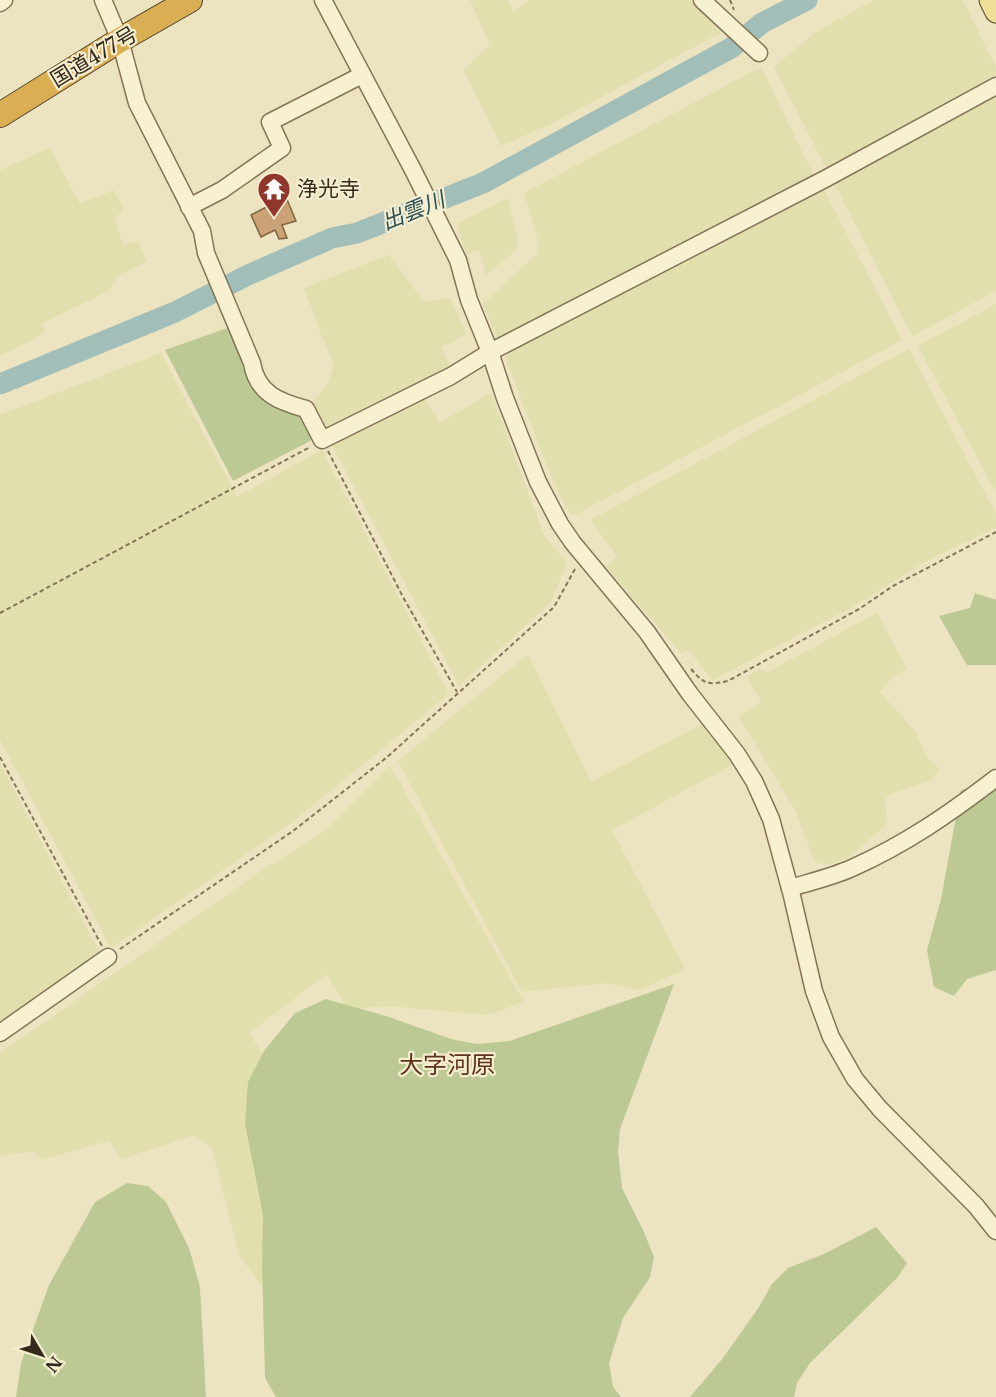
<svg xmlns="http://www.w3.org/2000/svg" width="996" height="1397" viewBox="0 0 996 1397" font-family="'Libre Baskerville','Noto Sans JP',serif">
<style>
.farmland{fill:#e1dfad}
.green{fill:#bdc994}
.lines{fill:none;stroke-linecap:round;stroke-linejoin:round}
.river{stroke:#a2beb9;stroke-width:21}
.building{fill:#c9a276;stroke:#82623f;stroke-width:1.5}
.minor-casing{stroke:#847558;stroke-width:19}
.major-casing{stroke:#52422d;stroke-width:23}
.highway-casing{stroke:#52422d;stroke-width:26}
.path{stroke:#847558;stroke-width:2;stroke-dasharray:4.5 3;stroke-linecap:butt}
.minor{stroke:#f7f1d2;stroke-width:16}
.major{stroke:#efde98;stroke-width:21}
.highway{stroke:#daae52;stroke-width:24}
.labels{text-anchor:middle;dominant-baseline:central;stroke-width:4.5;stroke-linejoin:round;paint-order:stroke}
.street-label{font-size:21px;fill:#342b1c;stroke:#f4edcf}
.poi-label{font-size:21px;fill:#342b1c;stroke:#f4edcf;text-anchor:start}
.water-label{font-size:22px;font-style:italic;fill:#2c5154;stroke:#f4edcf}
.quarter-label{font-size:24px;fill:#5f331d;stroke:#f4edcf}
</style>
<rect width="100%" height="100%" fill="#ece4c0"/>
<g class="farmland">
<polygon points="470,0 508,0 513,12 529,0 692,0 724,31 553,123 501,146 463,70 490,45"/>
<polygon points="874,0 963,0 996,68 996,80 826,168 774,67 817,31"/>
<polygon points="761,67 815,178 499,342 483,304 537,253 537,237 524,193"/>
<polygon points="996,95 996,291 912,336 833,181"/>
<polygon points="50,148 80,204 114,190 123,209 115,219 123,245 138,241 147,262 116,276 110,290 43,323 45,331 34,339 0,356 0,170"/>
<polygon points="822,186 902,340 573,516 564,504 546,464 504,354"/>
<polygon points="508,198 518,242 514,252 486,275 479,250 466,254 457,224"/>
<polygon points="389,255 424,302 451,298 466,335 441,347 451,368 325,435 309,406 327,385 334,364 321,335 304,288"/>
<polygon points="996,304 996,493 918,346"/>
<polygon points="909,349 996,514 996,528 930,559 851,608 712,680 689,650 681,653 606,567 617,556 590,520"/>
<polygon points="161,353 237,497 322,450 449,694 291,823 111,948 0,740 0,415"/>
<polygon points="491,393 545,537 567,563 550,604 459,686 331,443 424,397 439,423"/>
<polygon points="877,613 907,669 894,675 880,692 915,731 928,759 939,769 930,781 885,796 887,824 847,859 826,865 815,862 794,808 739,717 761,702 747,677 759,669 768,672"/>
<polygon points="528,654 591,782 703,724 735,763 612,830 685,969 639,990 607,983 522,992 398,761"/>
<polygon points="0,763 102,957 0,1028"/>
<polygon points="390,765 524,1002 487,1015 388,1006 347,1009 327,974 249,1033 292,1099 269,1296 239,1255 212,1148 194,1135 121,1159 109,1141 41,1160 34,1152 0,1155 0,1053 258,873 323,832"/>
</g>
<g class="green">
<polygon points="233,326 251,373 296,410 314,439 233,481 165,350"/>
<polygon points="975,593 996,600 996,665 967,665 939,616 970,608"/>
<polygon points="996,783 996,970 967,979 954,996 934,987 927,950 941,899 961,790"/>
<polygon points="674,984 620,1129 618,1152 622,1188 644,1232 654,1257 650,1277 623,1318 609,1363 613,1387 621,1397 276,1397 265,1378 262,1265 263,1215 245,1124 248,1082 264,1051 295,1013 326,999 386,1016 451,1039 477,1044 510,1041"/>
<polygon points="127,1183 148,1186 166,1202 189,1248 200,1287 206,1397 16,1397 21,1363 49,1285 95,1202"/>
<polygon points="876,1227 907,1263 897,1278 810,1363 797,1383 794,1397 690,1397 723,1358 759,1307 772,1284 788,1268 824,1254"/>
</g>
<g class="lines">
<polyline class="river" points="0,384 175,312 248,275 332,238 357,233 483,183 731,48 762,23 807,0"/>
</g>
<polygon class="building" points="286,197 296,221 282,225 287,238 279,239 275,230 261,237 251,215"/>
<g class="lines">
<defs>
<g id="minor">
<path d="M 103,0 L 120,40 L 137,103 L 202,231 L 206,253 L 252,363 C 257,394 280,402 306,409 L 322,440 L 451,376 L 490,352 L 825,179 L 996,86"/>
<polyline points="323,0 413,170 458,260 469,300 490,352 505,398 538,482 560,524 573,543 647,632 690,694 737,754 754,781 771,819 792,896 814,991 831,1037 855,1079 880,1109 976,1206 996,1231"/>
<polyline points="702,0 759,53"/>
<polyline points="0,3 4,0"/>
<polyline points="189,207 222,190 282,148 270,122 362,75"/>
<path d="M 790,888 C 810,882 832,877 852,868 C 906,844 949,814 996,778"/>
<polyline points="0,1033 108,957"/>
</g>
<polyline id="major" points="990,0 996,12"/>
<polyline id="highway" points="0,115 120,40 190,0"/>
</defs>
<use href="#minor" class="minor-casing"/>
<use href="#major" class="major-casing"/>
<use href="#highway" class="highway-casing"/>
<g class="path">
<polyline points="730,0 734,10"/>
<polyline points="328,451 403,597 457,692"/>
<polyline points="0,613 310,447"/>
<path d="M 691,669 C 705,685 708,685 728,681 L 859,609 L 893,586 L 996,532"/>
<polyline points="0,757 102,946"/>
<polyline points="120,949 293,831 386,758 554,607 575,569"/>
</g>
<use href="#minor" class="minor"/>
<use href="#major" class="major"/>
<use href="#highway" class="highway"/>
</g>
<defs>
<symbol id="temple-pin" viewBox="-11 -11 22 30"><path d="M0 17L-7.5 6A9.5 9.5 0 1 1 7.5 6Z" fill="#91362b" stroke="#f4edcf"/><path d="M0-6L5-2H3V0L6.5 2.5H4V6H1.5V3h-3V6H-4V2.5H-6.5L-3 0V-2H-5Z" fill="#fff"/></symbol>
</defs>
<g fill-rule="evenodd">
<use href="#temple-pin" x="255" y="170" width="38" height="52"/>
</g>
<g class="labels">
<g class="street-label">
<text transform="translate(94 57) rotate(-31)">国道477号</text>
</g>
<g class="poi-label">
<text x="297" y="189">浄光寺</text>
</g>
<g class="water-label">
<text transform="translate(413 211) rotate(-22)">出雲川</text>
</g>
<g class="quarter-label">
<text x="447" y="1064">大字河原</text>
</g>
</g>
<g transform="translate(42 1355) rotate(129)" stroke="#f4edcf" stroke-width="4.5" paint-order="stroke">
<path d="M0-4.5L10 22L0 15L-10 22Z" fill="#342b1c"/>
<text y="-9" font-size="16" font-weight="bold" text-anchor="middle" fill="#342b1c">N</text>
</g>
</svg>
